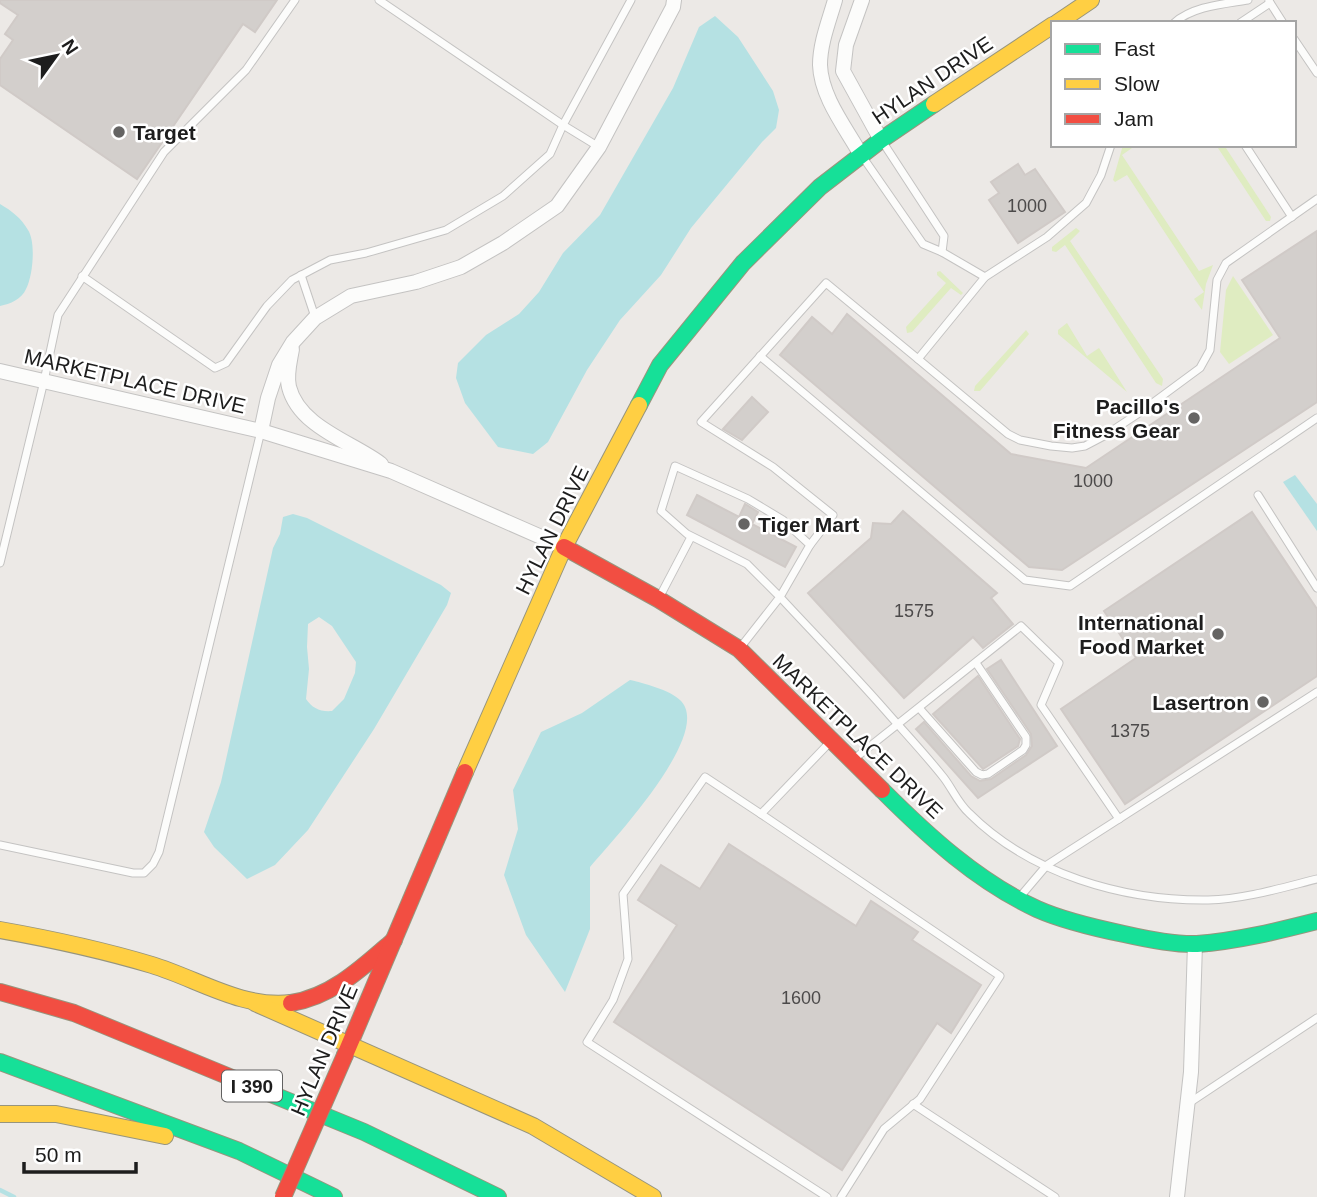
<svg xmlns="http://www.w3.org/2000/svg" width="1317" height="1197" viewBox="0 0 1317 1197" font-family="Arial,sans-serif">
<style>
.grass{fill:#dfecc1}
.water{fill:#b5e1e3;fill-rule:evenodd}
.lines{fill:none;stroke-linecap:round;stroke-linejoin:round}
.stream{stroke:#b5e1e3;stroke-width:4.5}
.building{fill:#d3cfcc;stroke:#d0cac7;stroke-width:2}
.lane-casing{stroke:#c4c3c2;stroke-width:9}
.street-casing{stroke:#c4c3c2;stroke-width:16}
.fast-casing{stroke:#97957d;stroke-width:18}
.slow-casing{stroke:#97957d;stroke-width:18}
.jam-casing{stroke:#97957d;stroke-width:18}
.lane{stroke:#fcfcfb;stroke-width:7}
.street{stroke:#fcfcfb;stroke-width:14}
.fast{stroke:#16e098;stroke-width:16}
.slow{stroke:#ffcf43;stroke-width:16}
.jam{stroke:#f24e42;stroke-width:16}
.jam-bridge-casing{stroke:#97957d;stroke-width:18;stroke-linecap:butt}
.jam-bridge{stroke:#f24e42;stroke-width:16}
.poi-dot{fill:#656463;stroke:#fff;stroke-width:2.5}
.labels{text-anchor:middle;dominant-baseline:central;stroke-width:5;stroke-linejoin:round;paint-order:stroke}
.number-label{font-size:18px;fill:#4c4a4a}
.shield{fill:#fff;stroke:#616161;stroke-width:2}
.shield-label{font-size:19px;font-weight:bold;fill:#1d1d1d}
.street-label{font-size:21px;fill:#1d1d1d;stroke:#fff}
.poi-label{font-size:21px;font-weight:bold;fill:#1d1d1d;stroke:#fff;text-anchor:end}
</style>
<rect width="100%" height="100%" fill="#ece9e6"/>
<g class="grass">
<polygon points="1123,145 1132,145 1132,148 1122,155 1199,271 1213,265 1206,284 1202,310 1194,299 1204,292 1127,175 1115,182 1113,180"/>
<polygon points="1216,145 1224,145 1271,217 1270,221 1266,221"/>
<polygon points="1076,228 1080,231 1070,241 1163,379 1162,386 1156,383 1065,245 1056,252 1052,251 1052,247"/>
<polygon points="940,271 963,293 961,295 951,288 912,332 907,333 906,327 946,283 937,275 937,272"/>
<polygon points="1233,276 1273,335 1229,364 1220,352 1226,290"/>
<polygon points="1067,323 1087,356 1099,348 1127,392 1058,334 1058,330"/>
<polygon points="1026,330 1029,334 980,391 974,391 975,386"/>
</g>
<g class="water">
<polygon points="715,16 738,37 773,91 779,110 776,128 762,142 691,228 661,275 620,320 587,370 548,442 533,454 498,447 465,403 456,378 458,363 486,335 519,314 539,292 563,253 600,215 673,88 699,27"/>
<path d="M 0,204 C 12,211 21,218 28,230 C 36,242 33,276 26,289 C 22,299 10,304 0,306 Z"/>
<polygon points="1295,475 1317,504 1317,531 1283,482"/>
<path d="M 293,514 L 307,518 L 441,585 L 451,593 L 447,605 L 374,729 L 308,830 L 275,865 L 247,879 L 214,847 L 204,832 L 221,782 L 273,548 L 280,534 L 283,517 ZM 319,617 L 332,626 L 356,662 L 355,673 L 344,699 L 332,711 C 320,712 312,708 306,699 L 309,669 L 307,647 L 308,624 Z"/>
<path d="M 630,680 C 643,683 670,690 680,700 C 715,732 611,842 590,867 L 590,929 L 565,992 L 526,935 L 504,875 L 518,829 L 513,790 L 541,732 L 582,713 Z"/>
</g>
<g class="lines">
<polyline class="stream" points="0,1190 14,1197"/>
</g>
<g class="building">
<polygon points="0,0 277,0 255,32 243,24 137,179 0,85 0,59 13,40 5,34 18,15 0,3"/>
<polygon points="1018,164 1025,175 1035,169 1065,212 1018,243 989,200 999,193 991,182"/>
<polygon points="1317,231 1317,402 1062,570 1029,567 780,355 812,317 832,334 847,314 1011,454 1086,468 1280,338 1242,280"/>
<polygon points="752,397 768,412 742,440 723,429"/>
<polygon points="697,495 739,517 745,504 758,512 752,524 796,547 785,567 687,515"/>
<polygon points="903,511 997,593 991,598 1013,624 983,648 973,637 904,698 808,593 871,538 873,523 891,524"/>
<polygon points="1252,512 1317,609 1317,676 1125,804 1061,709 1136,658 1104,611"/>
<polygon points="1001,660 1057,746 978,798 916,729 924,722 971,776 980,781 991,779 1026,755 1032,746 1031,734 987,669"/>
<polygon points="978,676 1020,739 1018,746 983,769 933,714"/>
<polygon points="729,844 856,926 871,901 918,932 912,940 981,985 951,1033 937,1023 842,1170 614,1022 677,925 638,900 661,865 700,889"/>
</g>
<g class="lines">
<defs>
<g id="lane">
<polyline points="379,0 563,125 599,147"/>
<polyline points="1269,1 1283,23"/>
<path d="M 1174,23 C 1193,6 1224,4 1248,0"/>
<polyline points="1240,23 1270,3"/>
<polyline points="1294,39 1317,73"/>
<polyline points="882,141 944,236 942,252"/>
<path d="M 1111,145 L 1101,175 L 1086,203 L 1047,237 L 985,277 L 918,359 L 826,283 L 701,422 L 773,467 L 833,515 L 810,545 L 780,597 C 815,635 851,671 885,710 C 905,733 926,755 944,778 C 953,790 958,803 969,813 C 1030,874 1123,901 1208,900 C 1245,899 1281,888 1317,879"/>
<polyline points="1245,145 1292,217"/>
<polyline points="862,156 923,244 942,252 985,277"/>
<polyline points="301,275 315,317"/>
<polyline points="82,276 215,368 226,363 267,306 292,280 330,260 366,253 446,230 503,196 550,154 563,125 631,0"/>
<polyline points="760,356 1025,580 1070,586 1317,418"/>
<polyline points="918,359 1008,434 1020,440 1051,446 1072,448 1085,446 1104,436 1139,413 1200,368 1210,350 1217,280 1226,263 1317,199"/>
<polyline points="1258,495 1317,588"/>
<polyline points="0,563 44,381 58,315 164,152 246,70 295,0"/>
<polyline points="659,598 691,537"/>
<polyline points="740,648 780,597 747,564 687,534 661,511 675,466 748,499 783,520 810,545"/>
<polyline points="920,709 976,772 982,775 988,774 1023,750 1026,745 1026,737 976,663"/>
<polyline points="854,759 1021,626 1059,663 1041,705 1119,819"/>
<polyline points="761,814 1000,976 920,1099 884,1129 841,1197"/>
<polyline points="0,845 133,873 144,873 153,864 159,852 261,431"/>
<polyline points="1019,898 1047,865 1317,692"/>
<polyline points="1189,1103 1317,1018"/>
<polyline points="913,1104 1055,1197"/>
<polyline points="827,1197 587,1042 613,1000 628,959 623,894 705,777 761,814 832,740"/>
</g>
<g id="street">
<path d="M 835,0 C 829,21 820,43 820,65 C 821,97 846,128 861,155"/>
<polyline points="862,0 846,45 843,71 881,140"/>
<path d="M 292,349 C 290,361 286,375 289,387 C 299,427 352,442 381,464"/>
<polyline points="0,371 261,431 391,471 564,547"/>
<polyline points="261,431 268,398 279,365 293,342 315,318 351,296 416,282 461,267 503,243 557,206 599,147 673,7 674,0"/>
<polyline points="1177,1197 1191,1072 1195,944"/>
</g>
<g id="fast">
<polyline points="639,405 660,365 743,263 820,187 881,140 934,104"/>
<path d="M 882,790 C 928,836 977,881 1037,909 C 1064,921 1095,928 1124,934 C 1146,939 1174,945 1197,944 C 1237,941 1278,931 1317,921"/>
<polyline points="0,1062 239,1151 334,1197"/>
<polyline points="237,1080 364,1132 498,1197"/>
</g>
<g id="slow">
<polyline points="1057,23 1091,0"/>
<polyline points="934,104 1053,25"/>
<polyline points="465,772 564,547 639,405"/>
<path d="M 0,930 C 51,939 102,950 152,965 C 198,979 242,1009 291,1003"/>
<polyline points="255,1003 533,1126 653,1197"/>
<polyline points="0,1114 56,1114 165,1136"/>
</g>
<g id="jam">
<polyline points="564,547 658,599 739,649 882,790"/>
<polyline points="0,992 74,1013 237,1080"/>
<path d="M 291,1003 C 332,997 364,966 394,940"/>
<polyline points="345,1055 465,772"/>
</g>
</defs>
<use href="#lane" class="lane-casing"/>
<use href="#street" class="street-casing"/>
<use href="#fast" class="fast-casing"/>
<use href="#slow" class="slow-casing"/>
<use href="#jam" class="jam-casing"/>
<use href="#lane" class="lane"/>
<use href="#street" class="street"/>
<use href="#fast" class="fast"/>
<use href="#slow" class="slow"/>
<use href="#jam" class="jam"/>
<defs>
<polyline id="jam-bridge" points="283,1197 345,1055"/>
</defs>
<use href="#jam-bridge" class="jam-bridge-casing"/>
<use href="#jam-bridge" class="jam-bridge"/>
</g>
<g class="poi-dot">
<circle cx="119" cy="132" r="7"/>
<circle cx="1194" cy="418" r="7"/>
<circle cx="744" cy="524" r="7"/>
<circle cx="1218" cy="634" r="7"/>
<circle cx="1263" cy="702" r="7"/>
</g>
<g class="labels">
<g class="number-label">
<text x="1027" y="206">1000</text>
<text x="1093" y="481">1000</text>
<text x="914" y="611">1575</text>
<text x="1130" y="731">1375</text>
<text x="801" y="998">1600</text>
</g>
<rect class="shield" x="222" y="1070.5" width="60" height="31" rx="5"/>
<g class="shield-label">
<text x="252" y="1086">I 390</text>
</g>
<g class="street-label">
<text transform="translate(932 80) rotate(-34)">HYLAN DRIVE</text>
<text transform="translate(135 381) rotate(13)">MARKETPLACE DRIVE</text>
<text transform="translate(552 530) rotate(-64)">HYLAN DRIVE</text>
<text transform="translate(858 736) rotate(44)">MARKETPLACE DRIVE</text>
<text transform="translate(324 1050) rotate(-67)">HYLAN DRIVE</text>
</g>
<g class="poi-label">
<text x="133" y="132" text-anchor="start">Target</text>
<text x="1180" y="406">Pacillo's<tspan x="1180" dy="24">Fitness Gear</tspan></text>
<text x="758" y="524" text-anchor="start">Tiger Mart</text>
<text x="1204" y="622">International<tspan x="1204" dy="24">Food Market</tspan></text>
<text x="1249" y="702">Lasertron</text>
</g>
</g>
<rect x="1051" y="21" width="245" height="126" fill="#ffffff" stroke="#a5a5a5" stroke-width="2"/>
<rect x="1065" y="44" width="35" height="10" fill="#16e098" stroke="#a5a5a5" stroke-width="2"/>
<text x="1114" y="56" font-size="21" fill="#1d1d1d">Fast</text>
<rect x="1065" y="79" width="35" height="10" fill="#ffcf43" stroke="#a5a5a5" stroke-width="2"/>
<text x="1114" y="91" font-size="21" fill="#1d1d1d">Slow</text>
<rect x="1065" y="114" width="35" height="10" fill="#f24e42" stroke="#a5a5a5" stroke-width="2"/>
<text x="1114" y="126" font-size="21" fill="#1d1d1d">Jam</text>
<g transform="translate(56 56) rotate(57)" stroke="#ffffff" stroke-width="5" paint-order="stroke">
<path d="M0-5L12 26L0 18L-12 26Z" fill="#1d1d1d"/>
<text y="-10" font-size="19" font-weight="bold" text-anchor="middle" fill="#1d1d1d">N</text>
</g>
<path d="M24 1162v10h112v-10" fill="none" stroke="#1d1d1d" stroke-width="3.5"/>
<text x="35" y="1162" font-size="21" fill="#1d1d1d" stroke="#ffffff" stroke-width="5" paint-order="stroke">50 m</text>
</svg>
